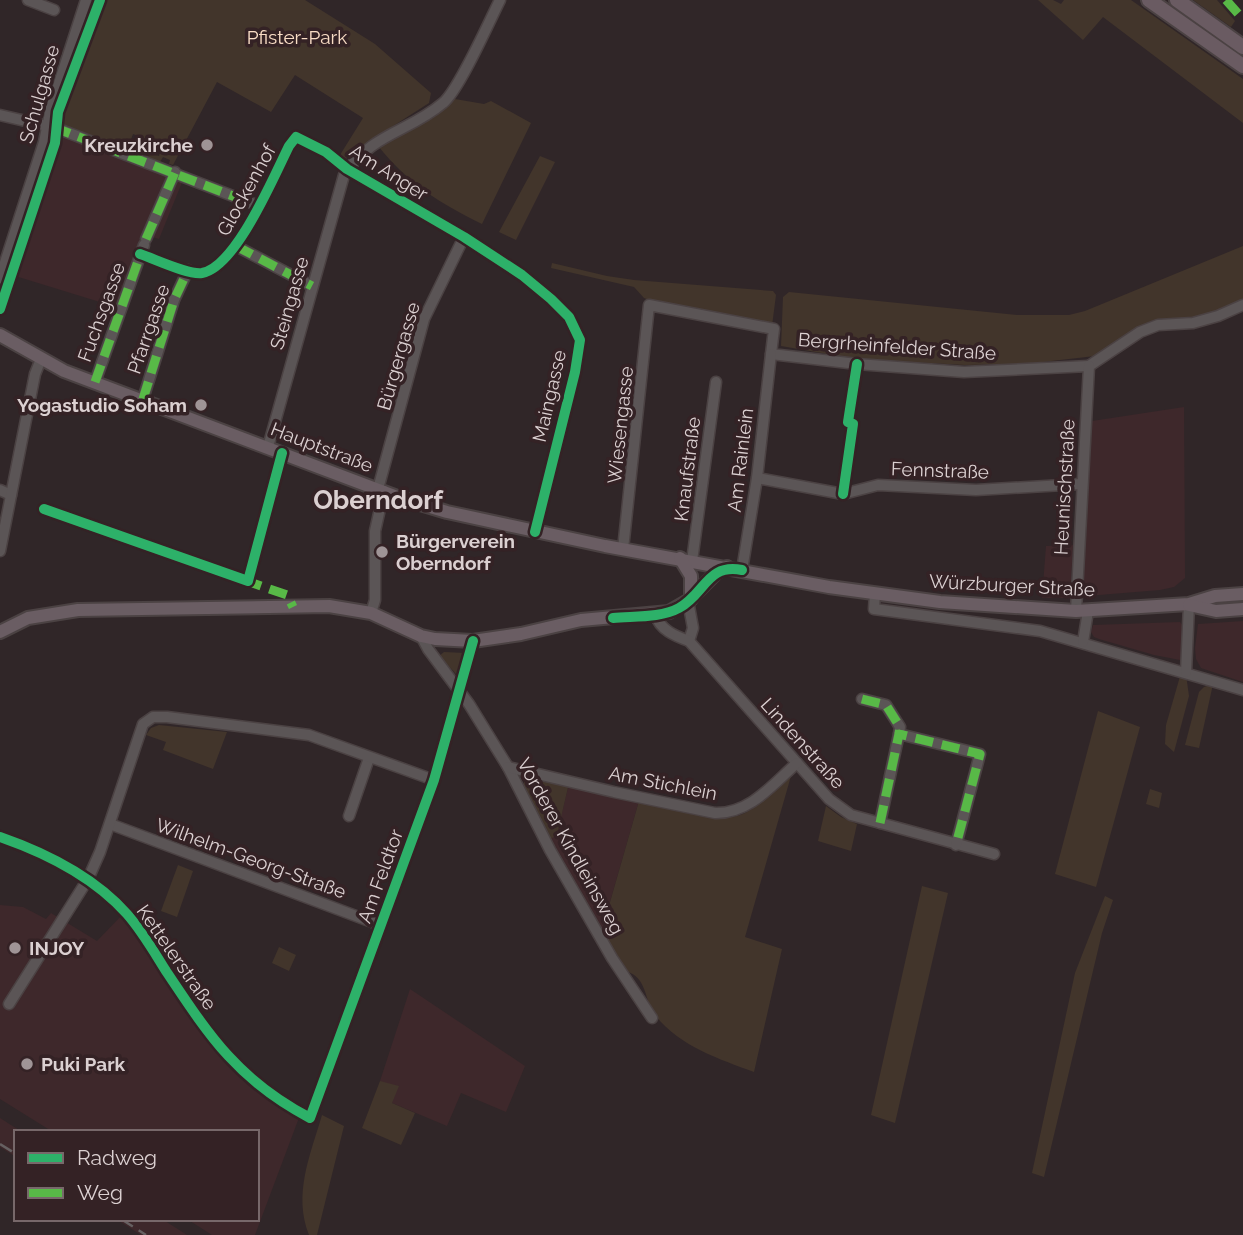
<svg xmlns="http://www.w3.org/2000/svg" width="1243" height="1235" viewBox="0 0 1243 1235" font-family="Raleway,sans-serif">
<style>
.built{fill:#3e282b}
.green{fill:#42352b;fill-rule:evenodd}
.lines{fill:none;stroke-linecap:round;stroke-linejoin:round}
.minor-casing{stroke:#4b4243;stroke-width:13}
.major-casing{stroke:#4b4243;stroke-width:16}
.highway-casing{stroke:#4b4243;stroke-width:18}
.minor{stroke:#5b5556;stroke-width:10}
.major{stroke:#6a5d63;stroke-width:12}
.highway{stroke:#6a5b62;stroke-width:14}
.rail{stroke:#666061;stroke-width:2.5;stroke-dasharray:14 7;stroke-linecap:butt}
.quiet{stroke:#58b947;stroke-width:9;stroke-dasharray:18 9;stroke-linecap:butt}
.cycleway-casing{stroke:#342225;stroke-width:15}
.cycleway{stroke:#2db169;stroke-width:10}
.poi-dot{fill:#9f9496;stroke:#342225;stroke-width:2.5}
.labels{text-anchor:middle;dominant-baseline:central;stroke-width:7;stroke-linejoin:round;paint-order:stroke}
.park-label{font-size:19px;fill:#f9ddc6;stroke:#342225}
.street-label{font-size:19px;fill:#dbd0d1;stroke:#342225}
.poi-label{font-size:19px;font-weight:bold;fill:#dbd0d1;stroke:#342225;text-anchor:start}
.district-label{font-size:26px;font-weight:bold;fill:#dbd0d1;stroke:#342225}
</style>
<rect width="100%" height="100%" fill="#302628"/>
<g class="built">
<polygon points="62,135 183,180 159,239 142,234 116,307 12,275"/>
<polygon points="1184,407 1185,578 1174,587 1160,590 1087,596 1083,592 1092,421"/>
<polygon points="1073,545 1070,598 1042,598 1046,546"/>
<polygon points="1243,621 1243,682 1201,668 1196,659 1195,648 1198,624"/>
<polygon points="1180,622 1186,630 1180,660 1154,655 1099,639 1094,637 1091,632 1093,625"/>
<polygon points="569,783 639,801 602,930 549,840 557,834"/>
<polygon points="0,905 23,907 46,919 51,913 97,941 125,912 209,1036 300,1115 255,1235 212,1235 187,1219 257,1219 257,1132 53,1132 0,1099"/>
<polygon points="410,989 525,1066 506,1112 461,1093 447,1126 392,1103 380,1081"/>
<polygon points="0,1118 22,1132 16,1132 16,1157 0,1147"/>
<polygon points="116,1219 162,1219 187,1235 141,1235"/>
</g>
<g class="green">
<path d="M 91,0 L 305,0 L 375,44 L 431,93 L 429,103 L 376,137 L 346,159 L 340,155 L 363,118 L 295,75 L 271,112 L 217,82 L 173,165 L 169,164 L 170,160 L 163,157 L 160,162 L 57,126 L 98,12 L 89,6 ZM 133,134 L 162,145 L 159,156 L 129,145 Z"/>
<polygon points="1038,0 1053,0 1061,4 1064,0 1131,0 1243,79 1243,123 1103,17 1083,40"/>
<polygon points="1193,0 1217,0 1235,21 1231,27"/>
<path d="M 455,99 L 484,104 L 491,101 L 531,123 L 482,224 C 438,202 410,185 378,146 L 433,118 Z"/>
<polygon points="540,156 555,162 516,240 499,232"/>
<polygon points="1243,246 1243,305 1218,316 1158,324 1104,355 1025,364 965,365 856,359 781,346 783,297 789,292 1017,315 1069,315 1085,311"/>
<polygon points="552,263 607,276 634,280 773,291 776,295 772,326 662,305 644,298 634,287 551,268"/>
<polygon points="444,652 465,653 459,675 456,674 439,656"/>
<polygon points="1181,673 1186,675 1189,696 1174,752 1165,744 1166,725"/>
<polygon points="1213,684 1199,748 1185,745 1199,692 1204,687"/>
<polygon points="1098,711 1140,727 1096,887 1055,874"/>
<polygon points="159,725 227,732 213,769 163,750 166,742 146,735 151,728"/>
<polygon points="528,774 569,783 557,835 549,840 524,790 524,777"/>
<path d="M 789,775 L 791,776 L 745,937 L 782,949 L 754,1072 C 719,1059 679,1046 655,1015 C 647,1005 647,991 640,981 C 633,972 630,974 623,968 C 613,958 608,943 602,930 L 639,801 C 668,807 720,827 747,812 C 763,803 776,787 789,775 Z"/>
<polygon points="1150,789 1162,793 1159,808 1146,804"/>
<polygon points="826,806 841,817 857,824 851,851 818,841"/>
<polygon points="178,865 193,871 177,917 161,911"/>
<polygon points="922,886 948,893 895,1123 871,1115"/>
<polygon points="1105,896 1113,900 1102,933 1044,1177 1032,1173 1075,973"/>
<polygon points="279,947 296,955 289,971 272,963"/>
<polygon points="380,1081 399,1086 392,1103 415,1113 401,1145 362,1128"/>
<path d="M 322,1115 L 344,1126 L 317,1235 L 309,1235 C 293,1194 310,1156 322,1115 Z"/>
</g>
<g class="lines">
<defs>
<g id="minor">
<polyline points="28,0 54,10"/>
<polyline points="0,115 56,128 259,206"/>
<polyline points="146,239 175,172"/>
<polyline points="236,246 312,286"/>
<path d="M 140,254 C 155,259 188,275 202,273 C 236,267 274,176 289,146 L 296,137 L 326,152 L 347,169 L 464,237 L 522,275 L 551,299 L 569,317 L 580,340 L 575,372 L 535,532"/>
<polyline points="0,278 44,142 51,108 86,0"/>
<polyline points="1089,366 1140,332 1158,325 1193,323 1218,316 1243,305"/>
<polyline points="95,382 144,245"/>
<polyline points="143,399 174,300 188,270"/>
<path d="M 268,447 L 344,175 C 372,133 409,132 443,103 C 459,90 489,22 500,0"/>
<polyline points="757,478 843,494 878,485 976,490 1081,484"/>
<polyline points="378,489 424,319 464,237"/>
<polyline points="0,490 11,495"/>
<polyline points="623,549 649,305 774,329 771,354 857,364 964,372 1089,366"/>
<polyline points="0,551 35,374 41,359"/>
<polyline points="692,561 716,382"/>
<polyline points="742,570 757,478 771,354"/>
<polyline points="875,593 874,609 1040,631 1243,690"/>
<polyline points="688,601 693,628 689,641"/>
<polyline points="1076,611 1089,366"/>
<polyline points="371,613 375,600 375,531 384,491"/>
<path d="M 655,614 C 660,630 675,636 689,641 L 829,799 L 851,815 L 994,854"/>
<polyline points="421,636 428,649 469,704 508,767 550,850 612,958 652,1018"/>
<polyline points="1083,642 1088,611"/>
<polyline points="1186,672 1189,604"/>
<polyline points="862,699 886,705 900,727 899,734"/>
<path d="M 508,767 L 614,792 L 715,813 C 750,814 773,784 797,763"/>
<polyline points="349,816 369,758"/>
<polyline points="880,823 899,734 980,754 956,845"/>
<polyline points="110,824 380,925"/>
<path d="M 0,837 C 46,853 94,877 127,914 C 142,931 154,952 166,971 C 210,1037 238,1080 310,1118 L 434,780 L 473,641"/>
<polyline points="9,1004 88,879 100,852 143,724 153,717 167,717 309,735 434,780"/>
</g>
<g id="major">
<polyline points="0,335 64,371 400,498 447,512 605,546 829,587 940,602 1076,611 1189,604 1215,596 1243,594"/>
<polyline points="680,558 691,576 691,599"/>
<polyline points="1189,605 1216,611 1243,609"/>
<polyline points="0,632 28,618 78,610 329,606 371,613 421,636 435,639 473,641 521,634 581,620 669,612 688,601 716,573 727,567"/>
</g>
<g id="highway">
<polyline points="1149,0 1243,66"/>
<polyline points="1177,0 1243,47"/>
</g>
</defs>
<use href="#minor" class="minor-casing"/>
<use href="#major" class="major-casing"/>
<use href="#highway" class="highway-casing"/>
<use href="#minor" class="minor"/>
<use href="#major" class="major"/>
<use href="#highway" class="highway"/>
<g class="rail">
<polyline points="0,1144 16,1154"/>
<polyline points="121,1219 146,1235"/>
</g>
<g class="quiet">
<polyline points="1226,0 1243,19"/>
<polyline points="53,127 259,206"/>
<polyline points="146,239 175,172"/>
<polyline points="236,246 312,286"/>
<polyline points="95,382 142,250"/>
<polyline points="143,399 174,300 188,270"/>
<polyline points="244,580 287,595 293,607"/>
<polyline points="862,699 886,705 900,727 899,734"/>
<polyline points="880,823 899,734 980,754 956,845"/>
</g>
<defs>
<g id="cycleway">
<path d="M 140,254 C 155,259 188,275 202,273 C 236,267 274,176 289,146 L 296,137 L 326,152 L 347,169 L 464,237 L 522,275 L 551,299 L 569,317 L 580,340 L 575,372 L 535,532"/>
<polyline points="0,309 55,143 58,112 100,0"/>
<polyline points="843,494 853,424 848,422 857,364"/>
<polyline points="44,509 248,581 282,453"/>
<path d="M 613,618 C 634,616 661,618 679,608 C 705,594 707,563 742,570"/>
<path d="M 0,837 C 46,853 94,877 127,914 C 142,931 154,952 166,971 C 210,1037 238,1080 310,1118 L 434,780 L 473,641"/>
</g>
</defs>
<use href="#cycleway" class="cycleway-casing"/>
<use href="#cycleway" class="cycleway"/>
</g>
<g class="poi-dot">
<circle cx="207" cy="145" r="7"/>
<circle cx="201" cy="405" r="7"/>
<circle cx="382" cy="552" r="7"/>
<circle cx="15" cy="948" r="7"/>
<circle cx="27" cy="1064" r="7"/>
</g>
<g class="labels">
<g class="park-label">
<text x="297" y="37">Pfister-Park</text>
</g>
<g class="street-label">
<text transform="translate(39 94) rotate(-74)">Schulgasse</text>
<text transform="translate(389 172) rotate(32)">Am Anger</text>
<text transform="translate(246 190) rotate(-61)">Glockenhof</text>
<text transform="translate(289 303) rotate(-74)">Steingasse</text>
<text transform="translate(101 312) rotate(-70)">Fuchsgasse</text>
<text transform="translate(148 329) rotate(-71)">Pfarrgasse</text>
<text transform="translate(897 346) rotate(4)">Bergrheinfelder Straße</text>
<text transform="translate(398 356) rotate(-74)">Bürgergasse</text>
<text transform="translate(549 396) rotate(-77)">Maingasse</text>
<text transform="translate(620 425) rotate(-84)">Wiesengasse</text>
<text transform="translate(322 447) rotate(21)">Hauptstraße</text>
<text transform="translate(740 460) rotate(-83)">Am Rainlein</text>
<text transform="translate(687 469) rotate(-83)">Knaufstraße</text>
<text transform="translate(940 470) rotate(2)">Fennstraße</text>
<text transform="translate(1064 487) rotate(-87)">Heunischstraße</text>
<text transform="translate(1012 585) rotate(3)">Würzburger Straße</text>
<text transform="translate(803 743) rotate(48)">Lindenstraße</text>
<text transform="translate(663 783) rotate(11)">Am Stichlein</text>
<text transform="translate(571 846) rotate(61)">Vorderer Kindleinsweg</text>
<text transform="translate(251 858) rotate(20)">Wilhelm-Georg-Straße</text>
<text transform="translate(380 876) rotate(-70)">Am Feldtor</text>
<text transform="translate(177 957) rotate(55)">Kettelerstraße</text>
</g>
<g class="poi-label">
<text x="193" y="145" text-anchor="end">Kreuzkirche</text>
<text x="187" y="405" text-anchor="end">Yogastudio Soham</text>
<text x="396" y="541">Bürgerverein<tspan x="396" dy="22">Oberndorf</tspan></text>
<text x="29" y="948">INJOY</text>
<text x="41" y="1064">Puki Park</text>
</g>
<g class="district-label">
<text x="378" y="500">Oberndorf</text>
</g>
</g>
<rect x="14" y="1130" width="245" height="91" fill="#342225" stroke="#77686a" stroke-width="2"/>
<rect x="28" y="1153" width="35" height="10" fill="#2db169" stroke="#77686a" stroke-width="2"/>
<text x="77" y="1165" font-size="21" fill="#dbd0d1">Radweg</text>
<rect x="28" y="1188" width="35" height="10" fill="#58b947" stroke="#77686a" stroke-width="2"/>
<text x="77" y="1200" font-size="21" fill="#dbd0d1">Weg</text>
</svg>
